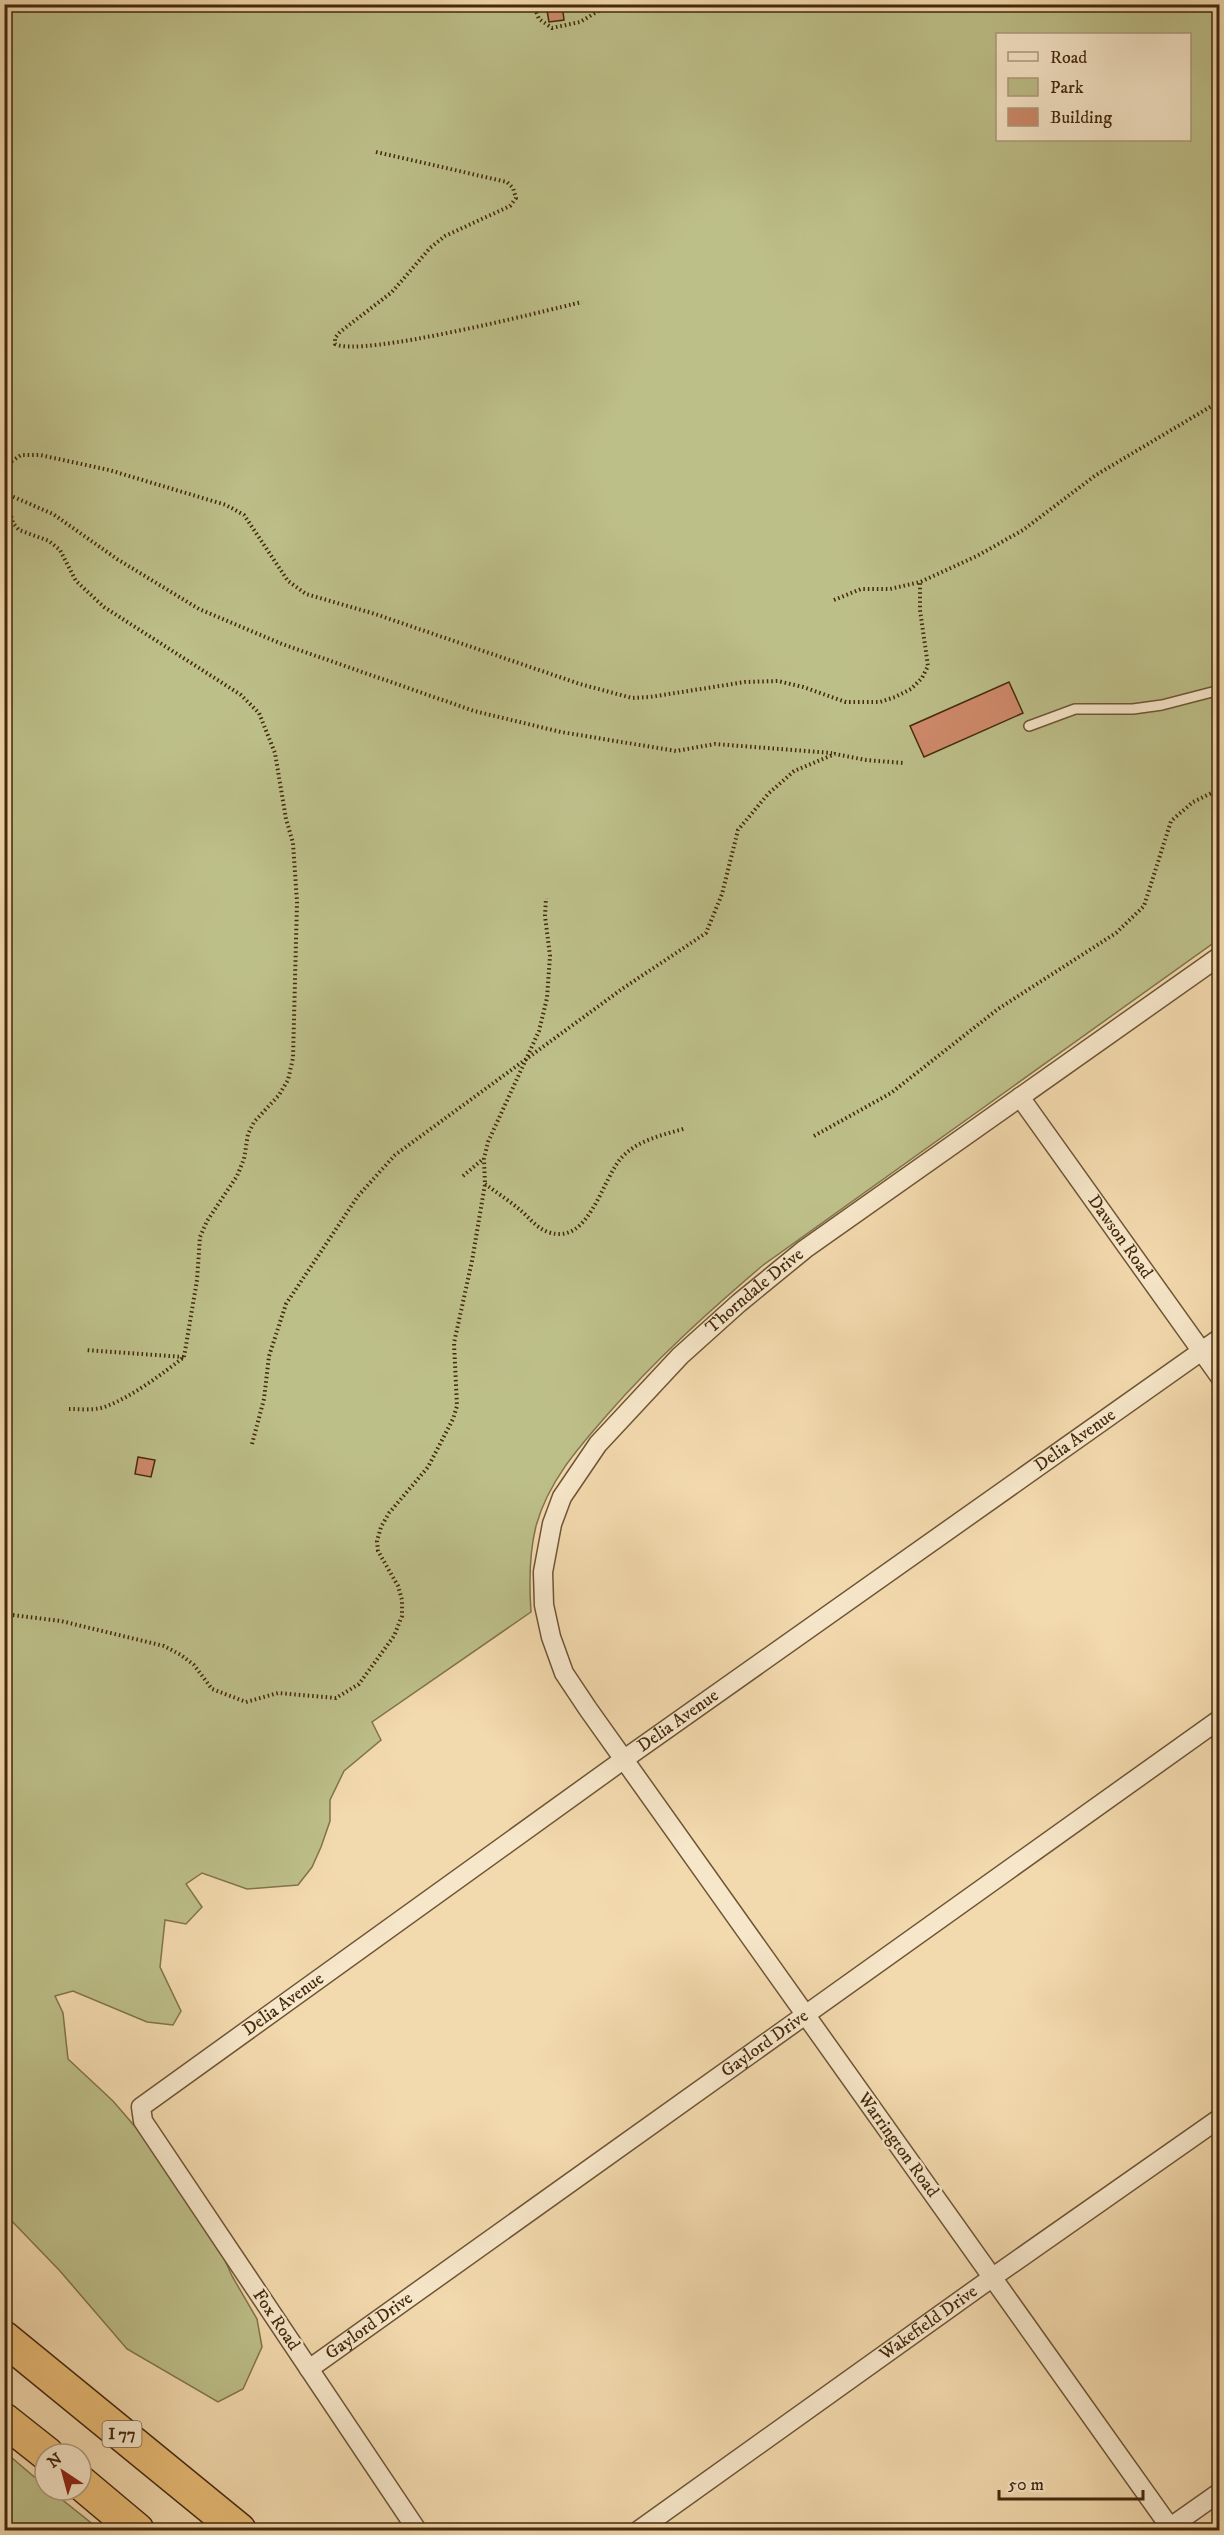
<svg xmlns="http://www.w3.org/2000/svg" width="1224" height="2535" viewBox="0 0 1224 2535" font-family="'IM FELL DW Pica',serif">
<style>
.green{fill:#bdbf89;stroke:#80744b;stroke-width:1.5;fill-rule:evenodd}
.building{fill:#d08a6b;stroke:#43290d;stroke-width:1.5}
.lines{fill:none;stroke-linecap:round;stroke-linejoin:round}
.lane-casing{stroke:#6f5535;stroke-width:12}
.street-casing{stroke:#6f5535;stroke-width:21}
.highway-casing{stroke:#43290d;stroke-width:36}
.path{stroke:#43290d;stroke-width:4;stroke-dasharray:1.5 3;stroke-linecap:butt}
.lane{stroke:#f7e7ca;stroke-width:9}
.street{stroke:#f7e7ca;stroke-width:18}
.highway{stroke:#eabd77;stroke-width:33}
.labels{text-anchor:middle;dominant-baseline:central;stroke-width:5;stroke-linejoin:round;paint-order:stroke}
.shield{fill:#f7e7ca;stroke:#796246;stroke-width:1.5}
.shield-label{font-size:16px;font-weight:bold;fill:#43290d}
.street-label{font-size:18px;fill:#43290d;stroke:#f7e7ca}
</style>
<rect width="100%" height="100%" fill="#f3daae"/>
<filter id="stains"><feTurbulence type="fractalNoise" baseFrequency=".00333" numOctaves="4"/><feColorMatrix values="0 0 0 0 .2 0 0 0 0 .09 0 0 0 0 .02 0 0 0 .5 -.17"/></filter>
<radialGradient id="worn" r=".72"><stop offset=".6" stop-color="#630" stop-opacity="0"/><stop offset="1" stop-color="#630" stop-opacity=".3"/></radialGradient>
<g class="green">
<path d="M 5,5 L 1219,5 L 1219,939 L 762,1266 C 707,1313 655,1360 607,1415 C 578,1448 548,1482 536,1526 C 529,1554 529,1583 531,1612 L 372,1722 L 381,1740 L 344,1771 L 330,1800 L 330,1821 L 321,1847 L 312,1867 L 298,1885 L 247,1889 L 202,1873 L 186,1884 L 202,1907 L 186,1924 L 165,1920 L 160,1967 L 181,2011 L 173,2025 L 147,2022 L 73,1991 L 55,1996 L 63,2013 L 68,2059 L 113,2101 L 162,2158 L 219,2247 L 232,2276 L 257,2319 L 262,2347 L 243,2389 L 218,2402 L 127,2349 L 60,2271 L 5,2214 ZM 998,34 L 1190,34 L 1190,140 L 998,140 Z"/>
<polygon points="5,2452 45,2486 45,2490 50,2490 100,2530 5,2530"/>
</g>
<g class="building">
<polygon points="562,4 564,20 549,22 546,5"/>
<polygon points="1009,682 1023,713 924,757 910,726"/>
<polygon points="138,1457 155,1460 151,1477 135,1474"/>
</g>
<g class="lines">
<defs>
<polyline id="lane" points="1029,726 1075,709 1133,709 1162,705 1220,690"/>
<g id="street">
<path id="s1" d="M 1020,1097 L 1220,1377"/>
<path id="s2" d="M 309,2369 L 1220,1719"/>
<path id="s3" d="M 417,2530 L 143,2121 L 141,2107 L 623,1760 L 1220,1338"/>
<path id="s4" d="M 639,2530 L 993,2277 L 1220,2118"/>
<polyline points="1166,2530 1220,2492"/>
<path id="s5" d="M 1172,2530 L 588,1709 L 564,1673 L 551,1637 L 544,1605 L 543,1572 L 552,1524 L 562,1497 L 598,1444 L 680,1356 L 739,1303 L 805,1249 L 1220,956"/>
</g>
<g id="highway">
<polyline points="4,2338 239,2530"/>
<polyline points="4,2420 47,2454"/>
<polyline points="81,2483 137,2530"/>
</g>
</defs>
<use href="#lane" class="lane-casing"/>
<use href="#street" class="street-casing"/>
<use href="#highway" class="highway-casing"/>
<g class="path">
<polyline points="533,4 539,19 552,28 580,22 610,4"/>
<path d="M 376,152 L 507,182 L 513,188 L 516,198 L 510,206 L 445,236 L 430,248 L 392,292 L 340,332 L 335,338 L 335,344 C 361,358 544,311 582,302"/>
<polyline points="9,495 53,514 117,559 199,609 282,644 474,711 561,732 676,751 715,744 832,753"/>
<polyline points="834,600 861,589 890,589 920,582 977,556 1023,530 1096,475 1220,401"/>
<polyline points="814,1136 891,1093 998,1009 1116,933 1144,906 1171,821 1193,802 1220,789"/>
<polyline points="463,1176 483,1159"/>
<path d="M 485,1184 C 496,1192 508,1200 519,1209 C 528,1216 536,1228 548,1232 C 590,1247 602,1177 623,1156 C 640,1139 664,1135 686,1128"/>
<polyline points="184,1357 197,1280 200,1237 207,1221 237,1176 244,1159 248,1134 254,1122 279,1095 288,1080 293,1058 297,902 293,843 286,819 275,753 259,713 241,695 104,607 76,581 60,550 49,541 19,530 13,523 10,512 7,471 9,463 21,455 40,455 109,470 226,505 244,515 288,581 306,594 372,613 580,684 632,698 650,697 745,682 778,681 803,687 846,702 880,702 895,697 911,689 922,678 928,666 920,610 920,582"/>
<path d="M 69,1409 C 81,1409 95,1411 107,1406 C 133,1396 162,1374 184,1357 L 85,1350"/>
<polyline points="252,1444 264,1399 269,1356 286,1304 358,1196 395,1155 622,989 706,933 722,894 738,830 768,794 794,771 835,754 866,760 903,763"/>
<polyline points="4,1614 61,1621 164,1646 181,1655 194,1665 212,1689 246,1702 278,1693 336,1698 359,1684 394,1636 402,1616 402,1600 398,1586 378,1551 377,1541 381,1527 389,1513 428,1467 453,1419 457,1406 454,1343 472,1261 485,1184 484,1159 488,1142 539,1031 547,998 550,956 545,916 546,898"/>
</g>
<use href="#lane" class="lane"/>
<use href="#street" class="street"/>
<use href="#highway" class="highway"/>
</g>
<g class="labels">
<rect class="shield" x="102.5" y="2421" width="39" height="26" rx="4.5"/>
<g class="shield-label">
<text x="122" y="2434">I 77</text>
</g>
<g class="street-label">
<text stroke="none"><textPath href="#s1" startOffset="172">Dawson Road</textPath></text>
<text stroke="none"><textPath href="#s5" startOffset="1516">Thorndale Drive</textPath></text>
<text stroke="none"><textPath href="#s3" startOffset="1654">Delia Avenue</textPath></text>
<text stroke="none"><textPath href="#s3" startOffset="1168">Delia Avenue</textPath></text>
<text stroke="none"><textPath href="#s3" startOffset="682">Delia Avenue</textPath></text>
<text stroke="none"><textPath href="#s2" startOffset="560">Gaylord Drive</textPath></text>
<text transform="translate(898 2145) rotate(54)">Warrington Road</text>
<text transform="translate(276 2320) rotate(56)">Fox Road</text>
<text stroke="none"><textPath href="#s4" startOffset="356">Wakefield Drive</textPath></text>
<text stroke="none"><textPath href="#s2" startOffset="74">Gaylord Drive</textPath></text>
</g>
</g>
<rect width="1224" height="2535" fill="none" stroke="#f3daae" stroke-width="24"/>
<rect x="6" y="6" width="1212" height="2523" fill="none" stroke="#43290d" stroke-width="3"/>
<rect x="12" y="12" width="1200" height="2511" fill="none" stroke="#43290d" stroke-width="1.5"/>
<rect x="996" y="33" width="195" height="108" fill="#f7e7ca" stroke="#af9b7e" stroke-width="1.5"/>
<rect x="1008" y="52" width="30" height="9" fill="#f7e7ca" stroke="#af9b7e" stroke-width="1.5"/>
<text x="1050" y="63" font-size="18" fill="#43290d">Road</text>
<rect x="1008" y="78" width="30" height="18" fill="#bdbf89" stroke="#af9b7e" stroke-width="1.5"/>
<text x="1050" y="93" font-size="18" fill="#43290d">Park</text>
<rect x="1008" y="108" width="30" height="18" fill="#d08a6b" stroke="#af9b7e" stroke-width="1.5"/>
<text x="1050" y="123" font-size="18" fill="#43290d">Building</text>
<g transform="translate(63 2472) rotate(324)"><circle r="28" fill="#f7e7ca" stroke="#af9b7e" stroke-width="1.5"/>
<path d="M0-4.5L10 22L0 15L-10 22Z" fill="#8f2418"/>
<text y="-9" font-size="16" font-weight="bold" text-anchor="middle" fill="#43290d">N</text>
</g>
<path d="M999 2490v9h144v-9" fill="none" stroke="#43290d" stroke-width="3"/>
<text x="1008" y="2490" font-size="18" fill="#43290d" stroke="#f7e7ca" stroke-width="4.5" paint-order="stroke">50 m</text>
<rect width="100%" height="100%" filter="url(#stains)"/>
<rect width="100%" height="100%" fill="url(#worn)"/>
</svg>
